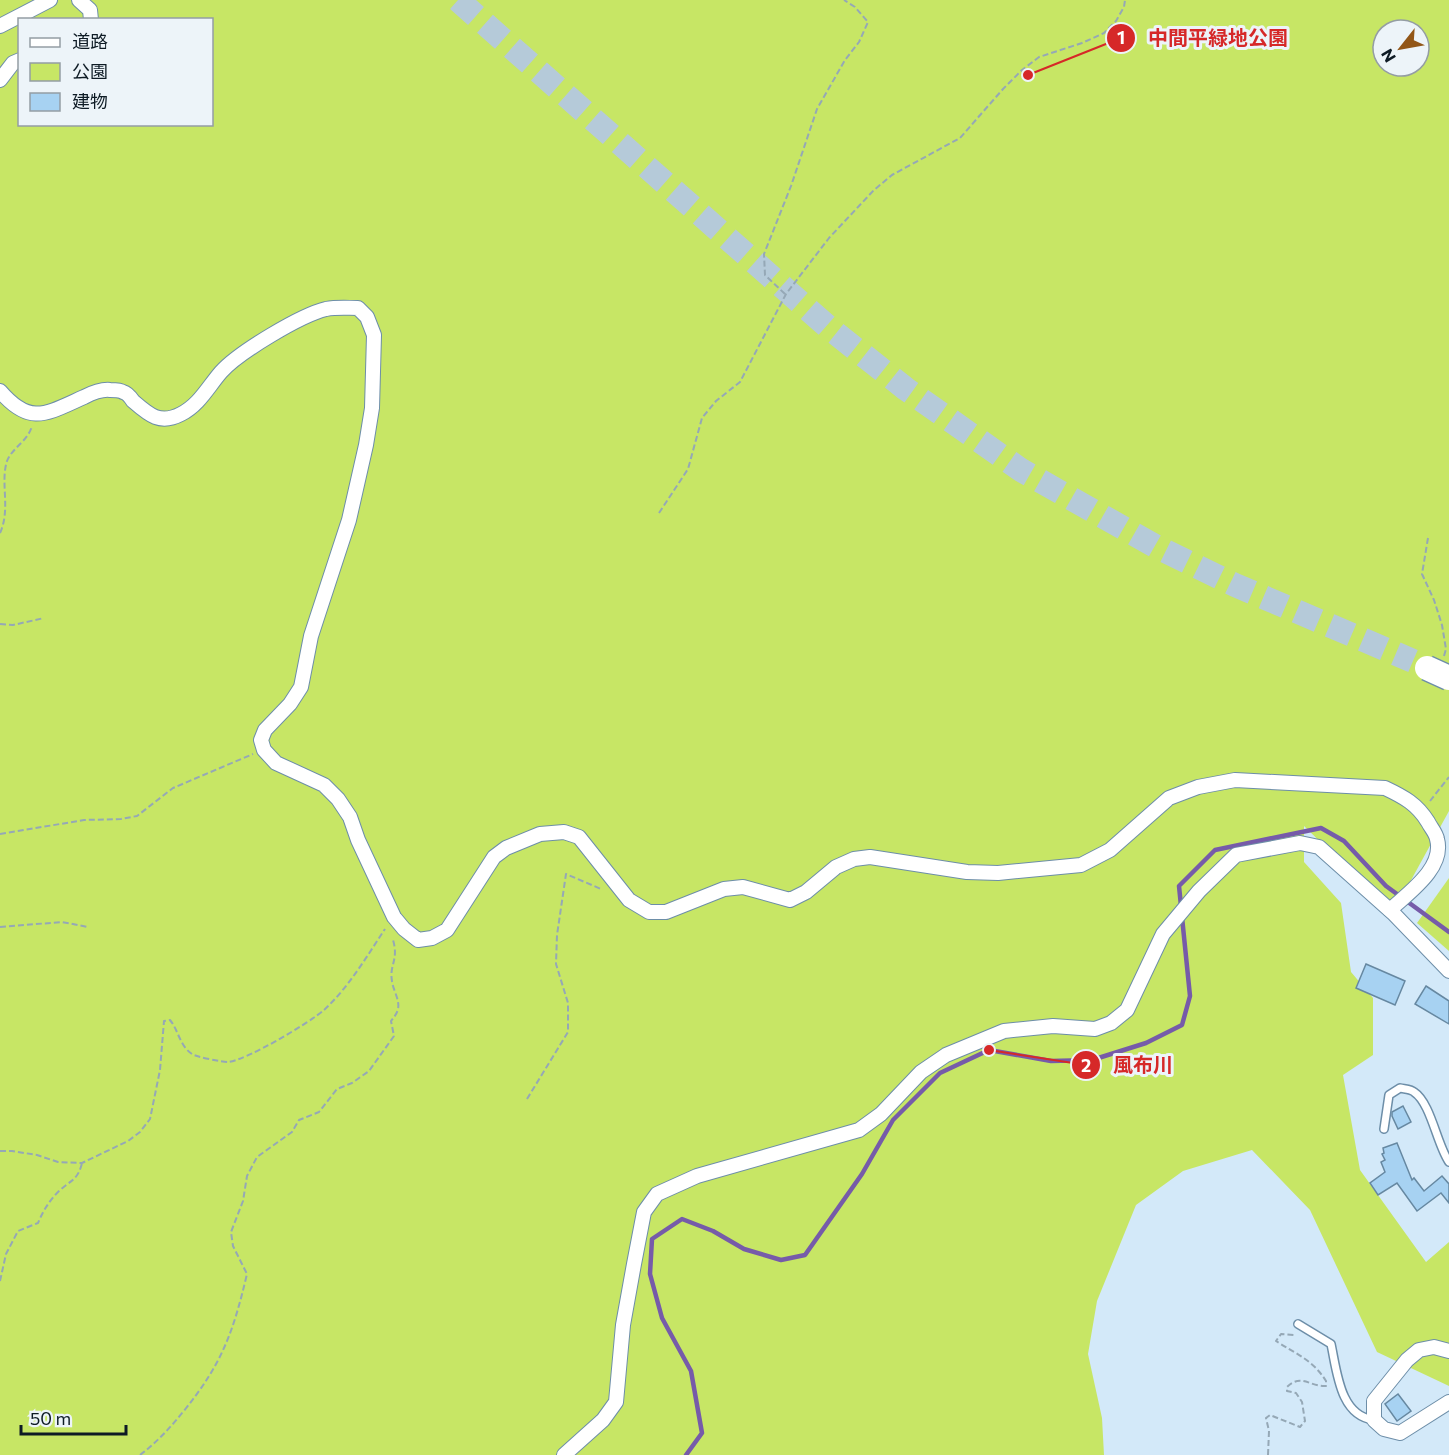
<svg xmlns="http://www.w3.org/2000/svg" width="1449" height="1455" viewBox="0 0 1449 1455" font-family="Commissioner,'Noto Sans JP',sans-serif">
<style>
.green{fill:#c7e665;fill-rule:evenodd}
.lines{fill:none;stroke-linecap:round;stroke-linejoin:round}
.stream{stroke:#765ba9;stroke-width:4.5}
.building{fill:#a7d2f2;stroke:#6688a1;stroke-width:1.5}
.trunk-tunnel{stroke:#b5cad9;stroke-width:24;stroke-dasharray:24 12;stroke-linecap:butt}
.service-casing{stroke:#6d8ea8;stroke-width:10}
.minor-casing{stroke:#6d8ea8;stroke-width:16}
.path{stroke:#95a8b6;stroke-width:2;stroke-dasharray:6 3;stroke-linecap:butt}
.service{stroke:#fff;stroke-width:7}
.minor{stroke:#fff;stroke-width:14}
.trunk-bridge-casing{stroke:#6d8ea8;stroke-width:27;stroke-linecap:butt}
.trunk-bridge{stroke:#fff;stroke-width:24}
.leader{fill:none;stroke:#d62828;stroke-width:2}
.callout-dot{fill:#d62828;stroke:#edf4f9;stroke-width:2}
.mark-label{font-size:18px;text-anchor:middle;font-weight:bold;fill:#fff}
.callout-label{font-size:20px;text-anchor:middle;font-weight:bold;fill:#d62828;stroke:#edf4f9;stroke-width:6;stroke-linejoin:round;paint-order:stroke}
</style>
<rect width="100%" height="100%" fill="#d3e9f9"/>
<g class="green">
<path d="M 0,0 L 1449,0 L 1449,811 L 1393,913 L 1304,826 L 1304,862 L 1341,903 L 1351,972 L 1373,998 L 1373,1055 L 1343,1075 L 1360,1170 L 1426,1262 L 1449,1242 L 1449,1386 L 1377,1352 L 1310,1210 L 1252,1150 L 1183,1171 L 1136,1205 L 1097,1301 L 1088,1354 L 1102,1418 L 1104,1455 L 0,1455 ZM 20,20 L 212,20 L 212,124 L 20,124 ZM 1383,30 L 1419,30 L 1419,66 L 1383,66 Z"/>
<polygon points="1449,878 1449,951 1417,923"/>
</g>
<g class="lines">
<g class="stream">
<polyline points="1181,906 1179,886 1215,850 1321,828 1344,841 1386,886 1449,932"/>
<polyline points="686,1455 702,1433 691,1371 662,1318 650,1274 652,1239 682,1219 713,1231 744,1249 781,1260 805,1255 862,1174 893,1120 940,1073 989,1050 1051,1061 1092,1060 1146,1043 1182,1025 1190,996 1182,917"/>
</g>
</g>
<g class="building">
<polygon points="1366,964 1405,981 1395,1005 1356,988"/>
<polygon points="1426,986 1449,1001 1449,1024 1415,1004"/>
<polygon points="1403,1106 1411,1122 1398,1129 1392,1116 1392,1112"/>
<polygon points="1397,1143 1412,1180 1414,1178 1424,1191 1442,1176 1449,1184 1449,1203 1441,1193 1417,1211 1397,1183 1378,1195 1370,1183 1385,1172 1381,1162 1385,1160 1382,1154 1384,1153 1383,1148"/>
<polygon points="1398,1394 1411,1411 1397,1421 1385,1404"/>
</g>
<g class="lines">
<polyline class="trunk-tunnel" points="458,0 828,327 906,389 1021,470 1155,546 1235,585 1413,661"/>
<defs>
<g id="service">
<path d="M 1384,1129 L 1389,1095 L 1400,1088 C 1404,1089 1411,1089 1414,1092 C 1431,1103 1437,1145 1449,1162"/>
<path d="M 1298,1324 L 1331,1344 C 1337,1372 1340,1416 1374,1420"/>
</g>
<g id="minor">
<polyline points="79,0 90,10 91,20"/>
<polyline points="0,26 50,0"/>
<polyline points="0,80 13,63 20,60"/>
<path d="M 0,391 C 30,426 46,414 84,397 C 92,393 101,389 110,390 C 113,390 120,390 123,392 C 127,393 131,398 133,401 C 149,415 160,425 181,414 C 199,405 208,387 221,372 C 239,352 301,315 326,309 C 337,307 347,308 358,308 L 367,317 L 374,335 L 372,408 L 366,445 L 349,520 L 311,636 L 301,687 L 290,704 L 265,730 L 261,740 L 264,750 L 276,763 L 324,785 L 338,799 L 350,817 L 358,840 L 394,917 L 404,929 L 418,940 L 432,938 L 447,930 L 494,857 L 506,848 L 540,834 L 564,832 L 579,837 L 629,900 L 649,912 L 666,912 L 724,889 L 743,887 L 790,900 L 806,892 L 836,867 L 854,859 L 870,857 L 967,872 L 998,873 L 1081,865 L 1110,850 L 1169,798 L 1198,787 L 1235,780 L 1385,788 C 1404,797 1417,804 1428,822 C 1431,828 1436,833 1437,839 C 1445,868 1408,893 1390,910"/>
<polyline points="1449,1351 1434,1347 1419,1350 1407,1360 1374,1401 1374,1420 1384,1429 1400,1433 1449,1402"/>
<polyline points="564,1455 603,1420 616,1402 623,1325 634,1264 644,1212 657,1194 697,1176 859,1130 881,1114 921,1072 946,1055 1004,1031 1053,1026 1095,1029 1111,1023 1127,1010 1163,934 1199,891 1236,855 1300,843 1319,847 1393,913 1449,971"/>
</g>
</defs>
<use href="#service" class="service-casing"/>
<use href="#minor" class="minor-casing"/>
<g class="path">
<polyline points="785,294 765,275 764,254 791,186 817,109 845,60 859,42 868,22 855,7 844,0"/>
<polyline points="659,513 688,469 702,418 716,401 740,382 786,294 829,238 874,190 892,175 960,138 1003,89 1022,70 1039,57 1082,43 1104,33 1116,21 1124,7 1125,0"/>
<path d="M 0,533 C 11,509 0,483 7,461 C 12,448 28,441 32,426"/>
<polyline points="1428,538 1422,574 1434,600 1442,625 1446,649 1444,656"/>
<polyline points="0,624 13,625 44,618"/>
<polyline points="1430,801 1449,777"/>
<polyline points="0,834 84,820 121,819 137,816 173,788 253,754"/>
<polyline points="0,927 62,922 88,927"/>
<polyline points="527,1099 568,1032 568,1003 556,964 557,935 566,874 601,889"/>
<path d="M 0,1151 L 12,1151 L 37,1155 L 58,1162 L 82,1163 L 128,1141 L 140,1132 L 150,1119 L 160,1070 L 164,1021 L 170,1020 C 179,1031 179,1045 192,1054 C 196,1057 222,1062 228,1062 C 247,1060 309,1023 324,1010 C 349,987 367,956 385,929"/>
<path d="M 0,1281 L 6,1254 L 18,1231 L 38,1223 C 43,1211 49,1201 59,1191 C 71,1180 78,1180 82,1163"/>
<path d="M 140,1455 C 156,1443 170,1428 183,1412 C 222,1364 233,1333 247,1274 L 233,1246 L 231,1232 L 243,1201 L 247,1176 L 257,1157 L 292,1132 L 299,1120 L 319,1112 L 337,1089 L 352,1083 L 369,1071 L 394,1036 L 391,1021 C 394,1017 397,1014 398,1009 C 400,1000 393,990 392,981 C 389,965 399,960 393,940"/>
<path d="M 1268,1455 L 1269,1431 L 1266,1418 L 1270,1415 L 1300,1427 L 1305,1421 L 1302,1402 L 1296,1393 L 1287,1391 L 1287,1387 C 1301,1373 1310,1387 1326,1386 L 1326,1381 C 1313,1360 1296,1354 1276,1341 L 1281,1334 L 1295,1335"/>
</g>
<use href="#service" class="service"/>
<use href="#minor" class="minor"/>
<defs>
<polyline id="trunk-bridge" points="1427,668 1449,678"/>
</defs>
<use href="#trunk-bridge" class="trunk-bridge-casing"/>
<use href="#trunk-bridge" class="trunk-bridge"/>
</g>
<path class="leader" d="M1028 75L1121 38M989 1050L1086 1065"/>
<g class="callout-dot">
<circle cx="1028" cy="75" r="6"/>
<circle cx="989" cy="1050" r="6"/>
<circle cx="1121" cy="38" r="15"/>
<circle cx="1086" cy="1065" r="15"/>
</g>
<g class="mark-label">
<text x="1121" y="44">1</text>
<text x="1086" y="1072">2</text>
</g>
<g class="callout-label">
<text x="1218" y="45">中間平緑地公園</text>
<text x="1143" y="1072">風布川</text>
</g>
<rect x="18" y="18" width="195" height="108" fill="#edf4f9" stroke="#949da4" stroke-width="1.5"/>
<rect x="30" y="38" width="30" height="9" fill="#ffffff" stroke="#949da4" stroke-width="1.5"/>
<text x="72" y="48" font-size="18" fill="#0e1b25">道路</text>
<rect x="30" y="63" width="30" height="18" fill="#c7e665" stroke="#949da4" stroke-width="1.5"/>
<text x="72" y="78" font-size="18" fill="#0e1b25">公園</text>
<rect x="30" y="93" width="30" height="18" fill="#a7d2f2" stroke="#949da4" stroke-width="1.5"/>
<text x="72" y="108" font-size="18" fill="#0e1b25">建物</text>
<g transform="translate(1401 48) rotate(239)"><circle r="28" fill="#edf4f9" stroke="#949da4" stroke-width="1.5"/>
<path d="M0-4.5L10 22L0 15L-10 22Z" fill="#925618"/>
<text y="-9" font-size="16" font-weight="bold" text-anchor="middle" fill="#0e1b25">N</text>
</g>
<path d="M21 1425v9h105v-9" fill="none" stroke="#0e1b25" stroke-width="3"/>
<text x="30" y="1425" font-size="18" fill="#0e1b25" stroke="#edf4f9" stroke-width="4.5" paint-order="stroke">50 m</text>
</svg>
